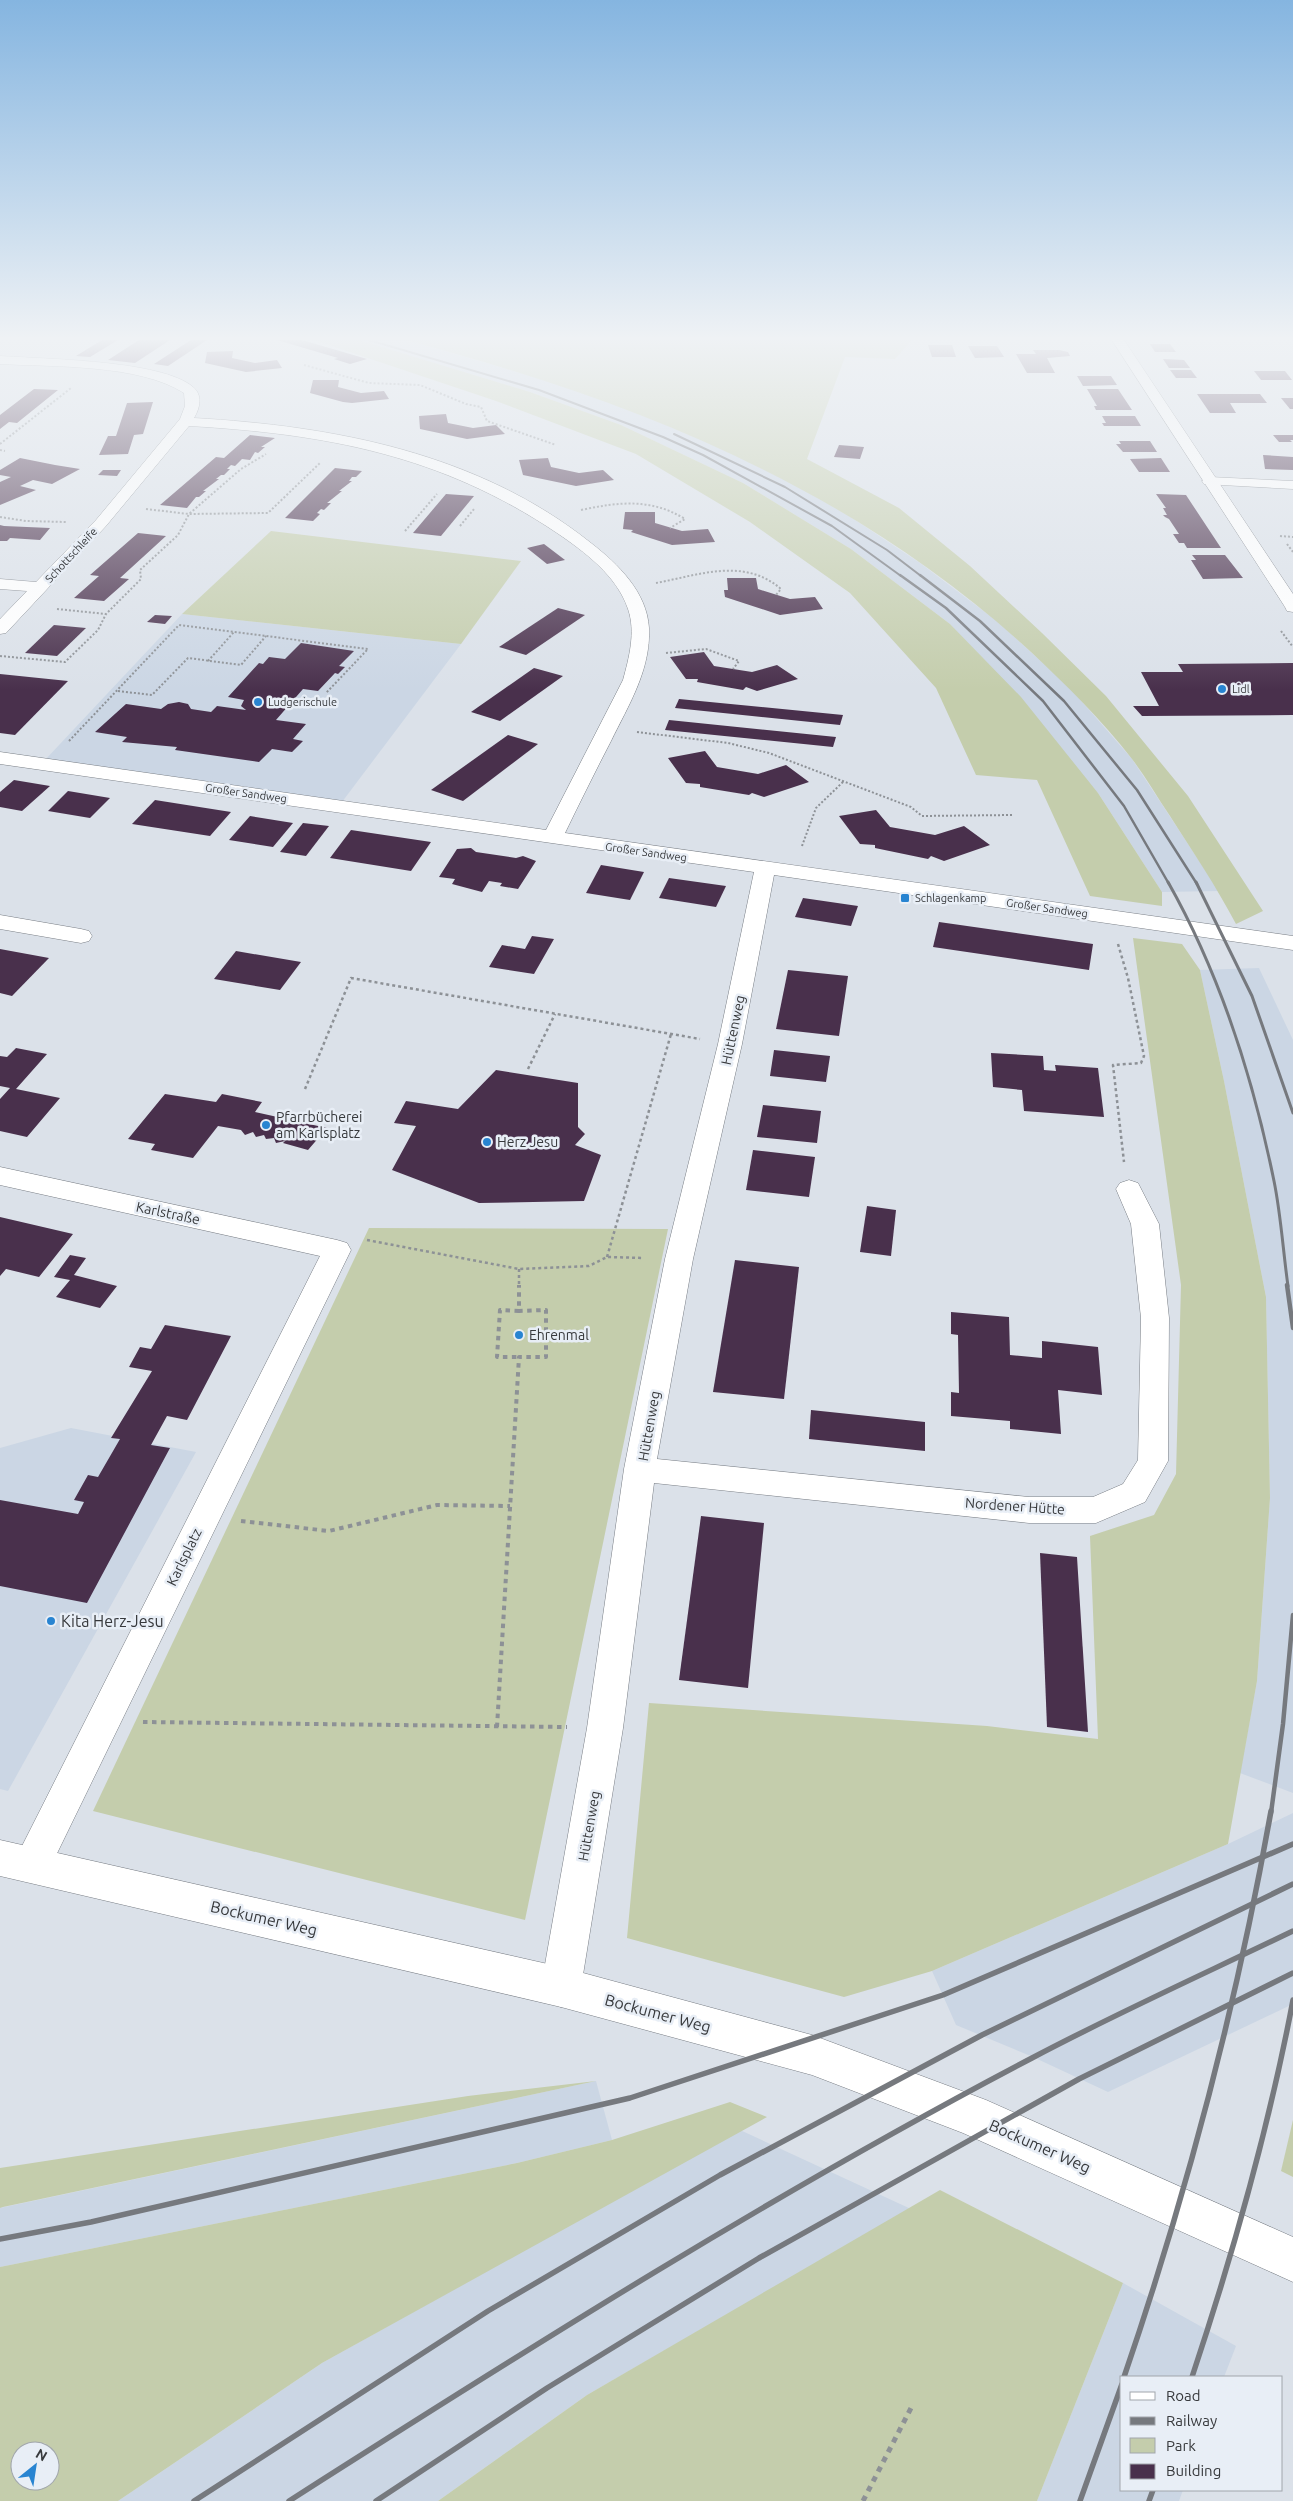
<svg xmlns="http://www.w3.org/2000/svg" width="1293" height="2501" viewBox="0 0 1293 2501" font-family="Ubuntu,sans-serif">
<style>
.built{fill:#cbd6e4}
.green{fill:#c4cdac;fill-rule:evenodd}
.building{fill:#49304c}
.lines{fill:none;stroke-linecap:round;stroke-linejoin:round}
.minor-casing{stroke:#797e85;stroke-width:1}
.major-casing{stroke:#797e85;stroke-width:1}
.path-far3{stroke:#8d9196;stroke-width:2;stroke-dasharray:2 2;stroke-linecap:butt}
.path-far2{stroke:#8d9196;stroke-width:2.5;stroke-dasharray:3 3;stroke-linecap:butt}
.path-far1{stroke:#8d9196;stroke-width:4;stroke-dasharray:4.5 4.5;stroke-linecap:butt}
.path{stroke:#8d9196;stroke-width:5;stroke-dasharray:5.5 5.5;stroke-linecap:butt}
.minor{fill:#fff;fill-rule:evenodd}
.major{fill:#fff;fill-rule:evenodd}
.rail-far4{stroke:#76797e;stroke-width:2}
.rail-far3{stroke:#76797e;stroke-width:2.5}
.rail-far2{stroke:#76797e;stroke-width:3}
.rail-far1{stroke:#76797e;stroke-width:4.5}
.rail{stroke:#76797e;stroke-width:5.5}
.poi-dot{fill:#2884d1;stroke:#e8eef6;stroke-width:2}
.labels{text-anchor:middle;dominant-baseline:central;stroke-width:5;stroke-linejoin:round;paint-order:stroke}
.far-street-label{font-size:11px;fill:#37393c;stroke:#e8eef6}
.far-poi-label{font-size:11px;fill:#37393c;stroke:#e8eef6;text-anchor:start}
.street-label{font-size:14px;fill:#37393c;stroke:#e8eef6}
.poi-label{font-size:14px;fill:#37393c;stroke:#e8eef6;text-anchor:start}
.near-poi-label{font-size:16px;fill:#37393c;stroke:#e8eef6;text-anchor:start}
.near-street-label{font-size:16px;fill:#37393c;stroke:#e8eef6}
</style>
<rect width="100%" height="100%" fill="#dbe1e9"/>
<g class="built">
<polygon points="359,340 405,340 555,383 650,417 746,459 837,508 920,563 998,622 1070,688 1132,759 1219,891 1162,892 1098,793 950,624 851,549 743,483 621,425 530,392"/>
<polygon points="182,614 461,644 342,802 45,760"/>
<polygon points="1259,968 1293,1040 1293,1793 1240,1773 1257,1681 1270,1498 1266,1297 1224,1081 1200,970"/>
<polygon points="71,1428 196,1452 8,1791 0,1789 0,1448"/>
<polygon points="1293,1813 1293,2004 1108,2092 1033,2057 956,2025 932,1971 1228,1844"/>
<polygon points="596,2081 612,2140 517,2163 0,2267 0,2208"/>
<polygon points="740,2130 911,2209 587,2395 438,2501 118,2501 322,2363"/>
<polygon points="1123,2283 1236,2346 1224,2377 1122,2377 1122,2490 1183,2490 1179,2501 1037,2501"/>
</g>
<g class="green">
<polygon points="314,340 359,340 530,392 621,425 743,483 851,549 950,624 1021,697 1098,793 1162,892 1162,906 1090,896 1037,780 976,775 936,688 850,593 750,522 636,454 496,401"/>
<path d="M 405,340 L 912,340 L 895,359 L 845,357 L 807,459 L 899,508 L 970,566 L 1042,633 L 1106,696 L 1188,796 L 1263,911 L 1236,924 C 1216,886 1193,852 1170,816 C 1157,797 1146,777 1132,759 C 1102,720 1066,685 1031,652 C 853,488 637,401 405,340 Z"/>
<polygon points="271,531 521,561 461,644 182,614"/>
<polygon points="1133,938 1182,944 1200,970 1224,1081 1266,1297 1270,1498 1257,1681 1228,1844 932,1971 844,1997 627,1938 649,1703 987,1726 1098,1739 1090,1536 1154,1515 1176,1474 1181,1285"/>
<polygon points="369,1228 668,1229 525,1920 93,1811"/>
<polygon points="596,2081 3,2207 0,2208 0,2168 468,2096"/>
<path d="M 730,2102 L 767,2117 L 322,2363 L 118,2501 L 0,2501 L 0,2267 L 517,2163 L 612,2140 ZM 20,2451 L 50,2451 L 50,2481 L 20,2481 Z"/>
<polygon points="1293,2120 1293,2177 1281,2171"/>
<polygon points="940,2190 1123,2283 1037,2501 438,2501 587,2395"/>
</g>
<g class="building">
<polygon points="102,340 118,340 90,357 76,356"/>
<polygon points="139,340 170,340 135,363 108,360"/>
<polygon points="191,340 207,340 168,366 154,364"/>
<polygon points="277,340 302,340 367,359 350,364 334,359 338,358"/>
<polygon points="1150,344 1170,344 1176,352 1155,352"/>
<polygon points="928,345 952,345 956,357 932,357"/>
<polygon points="968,346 997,346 1004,357 975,358"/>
<polygon points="1033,350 1059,350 1068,352 1070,356 1047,358 1055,373 1027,373 1016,354 1036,354"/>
<polygon points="233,351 232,358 255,363 277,360 282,368 246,372 205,363 207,352"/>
<polygon points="1163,359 1184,360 1190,368 1169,368"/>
<polygon points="1170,370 1191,370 1197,378 1176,378"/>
<polygon points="1254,371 1285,371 1292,380 1261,380"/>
<polygon points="1077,376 1111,376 1117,385 1083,386"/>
<polygon points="313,380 339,380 338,387 361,393 384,391 389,399 352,403 343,402 310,393"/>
<polygon points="34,389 58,390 17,423 9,422 0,429 0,415"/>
<polygon points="1087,389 1118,389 1132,410 1096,410 1094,406 1097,406"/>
<polygon points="1197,394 1260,394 1267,403 1230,403 1236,413 1210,413"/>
<polygon points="1281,398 1293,398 1293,409 1290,409"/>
<polygon points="153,402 143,434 134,435 128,454 99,455 108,436 116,436 127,403"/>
<polygon points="446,414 448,423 473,428 496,425 505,434 467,439 420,429 419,416"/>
<polygon points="1102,416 1135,416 1141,426 1104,426 1102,423 1106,423"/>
<polygon points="250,435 275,438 261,447 265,447 258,453 255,452 250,460 242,459 235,466 231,465 227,469 230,469 224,475 221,475 216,479 219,479 203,491 206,491 199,497 196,497 187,508 160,505 216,457 224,458"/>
<polygon points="1273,435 1293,435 1293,440 1290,440 1292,442 1279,442"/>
<polygon points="1119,441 1150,441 1157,452 1123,452 1116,444 1121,444"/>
<polygon points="839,445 864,447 860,459 834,457"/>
<polygon points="1263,455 1293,457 1293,470 1265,469"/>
<polygon points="20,458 55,465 80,469 52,484 33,480 20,486 36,490 0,505 0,482 11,477 0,475 0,470"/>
<polygon points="548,458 551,467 579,473 603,470 614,480 576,486 523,475 519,460"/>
<polygon points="1161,458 1170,472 1139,472 1130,459"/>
<polygon points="335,468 362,471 356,477 352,477 349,481 352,481 339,491 342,491 327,503 331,503 324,510 321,509 317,513 320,514 313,521 285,518"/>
<polygon points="103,470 121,470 117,476 98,475"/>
<polygon points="446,494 474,496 441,536 413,533"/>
<polygon points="1156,494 1186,495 1221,548 1187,548 1184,543 1179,543 1173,534 1179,534 1169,519 1165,517 1163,515 1167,515 1163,508 1166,508"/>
<polygon points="625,512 655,512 655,523 682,531 708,529 715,542 672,545 631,532 633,530 623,529"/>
<polygon points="0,525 4,526 50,528 40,540 10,538 7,541 0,541"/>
<polygon points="138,533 166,536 120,578 129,579 104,601 74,598 99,576 90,575"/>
<polygon points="544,544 565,560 547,564 527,548"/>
<polygon points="1192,555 1225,555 1243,578 1203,579 1191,560 1196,560"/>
<polygon points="727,578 756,578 758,589 790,599 815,597 823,609 780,615 725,597 724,590 728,590"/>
<polygon points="558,608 585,615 526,655 499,647"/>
<polygon points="155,615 172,616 165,624 147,622"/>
<polygon points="54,625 86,628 57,656 25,653"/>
<polygon points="301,643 354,651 339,666 345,667 338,674 335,673 318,691 303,689 276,720 306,724 293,739 303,741 292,752 272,749 259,762 175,750 177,747 122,742 127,737 95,732 126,704 161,709 168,704 179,702 188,704 191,709 211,712 217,706 246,710 241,706 244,700 228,697 259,663 263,664 269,657 285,659"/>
<polygon points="704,652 714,666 752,672 777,665 798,679 757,691 746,687 743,690 697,682 698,679 686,679 670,657"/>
<polygon points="1293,663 1293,715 1142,716 1133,706 1159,706 1141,672 1183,672 1178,664"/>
<polygon points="534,668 563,676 500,721 471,712"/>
<polygon points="0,674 68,681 15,735 0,733"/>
<polygon points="679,699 843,715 840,725 675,708"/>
<polygon points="669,720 836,737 833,747 665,730"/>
<polygon points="508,735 538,744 463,801 431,790"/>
<polygon points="705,751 717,767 758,774 786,765 809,782 764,797 752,793 749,795 700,787 700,784 686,783 668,758"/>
<polygon points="14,780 50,786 22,811 0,807 0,792"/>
<polygon points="68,791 110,798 90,818 48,811"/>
<polygon points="155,800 231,812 210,836 132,824"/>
<polygon points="876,810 890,827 935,835 964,826 990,845 944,861 931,856 928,859 875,848 875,845 860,844 839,816"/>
<polygon points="250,816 293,823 273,847 229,840"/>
<polygon points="303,823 329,826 306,856 280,852"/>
<polygon points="351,830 431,842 411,871 330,858"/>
<polygon points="471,848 476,852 516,858 523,856 536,861 518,889 500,886 502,883 489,881 482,892 452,884 455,879 439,877 457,849"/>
<polygon points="601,865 644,872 630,900 586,893"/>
<polygon points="669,878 726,886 716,907 659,898"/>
<polygon points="803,898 858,906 851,926 795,917"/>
<polygon points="939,922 1093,944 1089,970 933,947"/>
<polygon points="532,936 554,939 534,974 489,967 502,945 525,949"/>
<polygon points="0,949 49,958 12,996 0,993"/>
<polygon points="236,951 301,962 280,990 214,979"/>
<polygon points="788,970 848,976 839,1036 776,1029"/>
<polygon points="16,1048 47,1054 16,1089 60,1098 27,1137 0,1131 0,1099 10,1088 0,1086 0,1056 7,1057"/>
<polygon points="774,1050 830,1056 826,1082 770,1076"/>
<polygon points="991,1053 1043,1056 1044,1070 1056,1071 1055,1065 1098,1068 1104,1117 1024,1111 1022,1090 993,1087"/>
<polygon points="496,1070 578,1083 578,1127 585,1134 575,1145 601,1155 584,1201 479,1203 392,1170 416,1126 394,1123 406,1101 458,1109"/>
<polygon points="165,1094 216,1102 222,1094 262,1102 255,1112 327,1128 308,1150 283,1143 285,1141 276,1143 274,1138 266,1139 264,1135 256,1137 253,1132 245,1135 241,1130 218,1126 193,1158 151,1150 155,1144 128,1139"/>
<polygon points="763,1105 821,1111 817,1143 757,1137"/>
<polygon points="753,1150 815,1157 809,1197 746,1190"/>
<polygon points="867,1206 896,1210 891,1256 860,1252"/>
<polygon points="0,1217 73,1234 39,1277 6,1269 0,1276"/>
<polygon points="70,1255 86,1258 74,1275 117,1286 100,1308 56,1297 70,1280 54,1277"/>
<polygon points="735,1260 799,1267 784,1399 713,1392"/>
<polygon points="951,1312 1009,1317 1010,1355 1042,1358 1042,1341 1098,1347 1102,1395 1058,1390 1061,1434 1010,1429 1010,1421 951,1416 951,1392 959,1393 958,1335 951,1334"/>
<polygon points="165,1325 231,1336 187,1420 167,1416 151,1445 170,1448 87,1603 0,1586 0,1500 78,1514 84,1502 74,1500 88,1475 98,1477 120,1439 111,1438 152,1371 129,1367 140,1347 151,1349"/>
<polygon points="811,1410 925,1422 925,1451 809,1439"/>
<polygon points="701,1516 764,1523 748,1688 679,1680"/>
<polygon points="1040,1553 1077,1557 1088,1732 1047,1727"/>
</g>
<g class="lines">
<defs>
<g id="minor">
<path d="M 0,356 C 43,359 162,360 193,387 C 203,395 200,408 194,418 C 335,426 478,453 591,543 C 618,564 647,592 649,628 C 651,670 628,706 611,741 C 595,772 580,802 565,833 L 1293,936 L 1293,950 L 774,875 L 742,1044 L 693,1259 L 657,1459 L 1029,1497 L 1093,1497 L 1123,1484 L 1138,1460 L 1141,1318 L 1131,1224 L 1116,1189 L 1120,1183 L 1129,1180 L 1138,1183 L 1159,1224 L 1169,1318 L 1168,1461 L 1145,1502 L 1096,1523 L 1029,1523 L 654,1483 L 623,1728 L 581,1987 L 575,2001 L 561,2007 L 547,2001 L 541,1987 L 587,1728 L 624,1469 L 665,1259 L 718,1044 L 754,872 L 0,764 L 0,752 L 546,830 L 623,680 C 629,658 636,632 628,609 C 617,576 585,552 557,533 C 441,455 326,434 189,426 L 106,526 L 6,633 L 0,634 L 0,619 L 27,591 L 0,589 L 0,579 L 36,582 L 96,520 L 180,419 L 185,406 L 184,393 C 139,364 53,367 0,364 Z"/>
<polygon points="1209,477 1293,481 1293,489 1204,484 1202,481"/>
<polygon points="0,915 81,929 89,931 92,936 89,941 81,943 0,929"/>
<polygon points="0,1167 337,1240 347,1243 351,1250 45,1878 32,1883 19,1878 13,1865 19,1852 320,1256 0,1185"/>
</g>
<g id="major">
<polygon points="1112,340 1124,340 1293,594 1293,612 1287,611 1285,607"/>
<polygon points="0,1840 561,1967 812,2035 986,2100 1293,2237 1293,2282 963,2133 812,2075 561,2007 0,1876"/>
</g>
</defs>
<use href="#minor" class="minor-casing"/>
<use href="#major" class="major-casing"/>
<g class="path-far3">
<polyline points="304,365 369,383 420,385 466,404 481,407 487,421 556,445"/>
<polyline points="0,444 71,388"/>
<polyline points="0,450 5,451"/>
<polyline points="146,509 189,514 268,513 321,462"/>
<path d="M 581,510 C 619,502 651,498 685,519 L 670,528"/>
<polyline points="0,517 26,521 66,522"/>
<polyline points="460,526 474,509"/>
<polyline points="405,531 437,494"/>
<polyline points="1280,536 1293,537"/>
<polyline points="1287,544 1293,552"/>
<path d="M 656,583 C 699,575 744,557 781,589 L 776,595"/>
<polyline points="57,609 106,614"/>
<polyline points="1281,631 1293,647"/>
<polyline points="666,653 706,649 739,661 733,669"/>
<polyline points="0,656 65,662 98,630 106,614 141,579 140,570 178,535 189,514 241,469 266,454"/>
<polyline points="208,661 234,632"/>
<polyline points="118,691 152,695 188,658 241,665 266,636"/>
<polyline points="637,732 728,743 769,753 911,807 922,816 1012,815"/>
<polyline points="69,741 179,625 368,649 326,693"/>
<polyline points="802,846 816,808 844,781"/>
</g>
<g class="path-far2">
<polyline points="1118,944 1128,978 1144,1056 1141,1063 1113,1065 1124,1162"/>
<polyline points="528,1069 555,1014"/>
<polyline points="305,1089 351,978 700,1039"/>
<polyline points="367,1240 519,1269 589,1266 607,1257 644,1258"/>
<polyline points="607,1257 671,1034"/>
<polyline points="519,1269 519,1286"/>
</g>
<g class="path-far1">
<polyline points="519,1311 500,1310 497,1357 519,1357"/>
<polyline points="241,1521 329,1531 437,1505 510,1506"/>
<polyline points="143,1722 567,1727"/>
<polyline points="497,1727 519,1357 546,1357 546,1310 519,1311 519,1285"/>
</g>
<polyline class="path" points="863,2501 911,2408"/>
<use href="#minor" class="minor"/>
<use href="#major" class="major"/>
<g class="rail-far4">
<polyline points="369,340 539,390 663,437 703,455 832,526 901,576"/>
<polyline points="674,434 785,487 887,550 921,576"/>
</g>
<g class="rail-far3">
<polyline points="900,575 946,608 1043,701 1124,806 1169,884"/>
<polyline points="920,575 980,621 1064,701 1137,790 1197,884"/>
</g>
<g class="rail-far2">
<path d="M 1168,882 C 1220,974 1253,1078 1274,1181 C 1281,1215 1283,1251 1288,1286"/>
<polyline points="1196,882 1252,996 1293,1113"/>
</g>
<g class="rail-far1">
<polyline points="1287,1285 1293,1328"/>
<polyline points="1271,1813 1283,1724 1293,1615"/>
</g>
<g class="rail">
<polyline points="0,2239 91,2222 630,2098 943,1995 1293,1844"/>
<path d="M 1124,2377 C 1187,2193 1237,2003 1271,1811"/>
<path d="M 1192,2377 C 1233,2254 1269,2127 1293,2000"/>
<polyline points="194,2501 488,2311 720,2175 982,2035 1293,1884"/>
<path d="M 289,2501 C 532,2346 776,2192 1032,2058 C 1117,2013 1206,1973 1293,1931"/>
<polyline points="376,2501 547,2388 759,2258 1079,2079 1293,1973"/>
<polyline points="1080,2501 1122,2384"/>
<polyline points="1149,2501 1153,2490"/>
</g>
</g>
<linearGradient id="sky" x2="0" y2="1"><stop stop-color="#85b5e0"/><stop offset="0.49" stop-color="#eff2f5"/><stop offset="1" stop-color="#eff2f5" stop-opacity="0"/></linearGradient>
<rect width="1293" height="690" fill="url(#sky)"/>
<g class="poi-dot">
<circle cx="1222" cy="689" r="5"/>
<circle cx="258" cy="702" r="5"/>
<rect x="900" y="893" width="10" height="10" rx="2.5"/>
<circle cx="266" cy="1125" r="5"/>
<circle cx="487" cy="1142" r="5"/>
<circle cx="519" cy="1335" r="5"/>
<circle cx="51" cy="1621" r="5"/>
</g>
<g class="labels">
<g class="far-street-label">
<text transform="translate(71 555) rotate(-47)">Schottschleife</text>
<text transform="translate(246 793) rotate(8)">Großer Sandweg</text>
<text transform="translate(646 852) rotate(8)">Großer Sandweg</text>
<text transform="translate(1047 908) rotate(8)">Großer Sandweg</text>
</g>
<g class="far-poi-label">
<text x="1232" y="689">Lidl</text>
<text x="268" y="702">Ludgerischule</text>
<text x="915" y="898">Schlagenkamp</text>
</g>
<g class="street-label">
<text transform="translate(733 1030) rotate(-78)">Hüttenweg</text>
<text transform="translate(168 1213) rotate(12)">Karlstraße</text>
<text transform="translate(649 1426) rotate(-80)">Hüttenweg</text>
<text transform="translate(1015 1506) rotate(4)">Nordener Hütte</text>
<text transform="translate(184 1557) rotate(-64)">Karlsplatz</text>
<text transform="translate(589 1826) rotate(-80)">Hüttenweg</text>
</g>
<g class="poi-label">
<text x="276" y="1117">Pfarrbücherei<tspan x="276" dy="16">am Karlsplatz</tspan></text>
<text x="497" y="1142">Herz Jesu</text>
<text x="529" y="1335">Ehrenmal</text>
</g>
<g class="near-poi-label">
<text x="61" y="1621">Kita Herz-Jesu</text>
</g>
<g class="near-street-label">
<text transform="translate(264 1918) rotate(13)">Bockumer Weg</text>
<text transform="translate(658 2013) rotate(15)">Bockumer Weg</text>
<text transform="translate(1040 2146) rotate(24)">Bockumer Weg</text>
</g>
</g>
<rect x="1120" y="2376" width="162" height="115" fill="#e8eef6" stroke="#a1a6ac"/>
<rect x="1130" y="2392" width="25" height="8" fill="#ffffff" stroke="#a1a6ac"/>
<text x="1166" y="2401" font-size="15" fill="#37393c">Road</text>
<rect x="1130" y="2417" width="25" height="8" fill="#76797e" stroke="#a1a6ac"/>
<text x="1166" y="2426" font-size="15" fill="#37393c">Railway</text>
<rect x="1130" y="2438" width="25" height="15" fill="#c4cdac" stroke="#a1a6ac"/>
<text x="1166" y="2451" font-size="15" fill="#37393c">Park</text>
<rect x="1130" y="2464" width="25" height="15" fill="#49304c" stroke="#a1a6ac"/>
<text x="1166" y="2476" font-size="15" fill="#37393c">Building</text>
<g transform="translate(35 2466) rotate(30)"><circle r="24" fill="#e8eef6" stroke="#a1a6ac"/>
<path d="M0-4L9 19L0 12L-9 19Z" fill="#2884d1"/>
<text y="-8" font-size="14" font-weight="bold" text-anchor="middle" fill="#37393c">N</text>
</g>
</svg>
